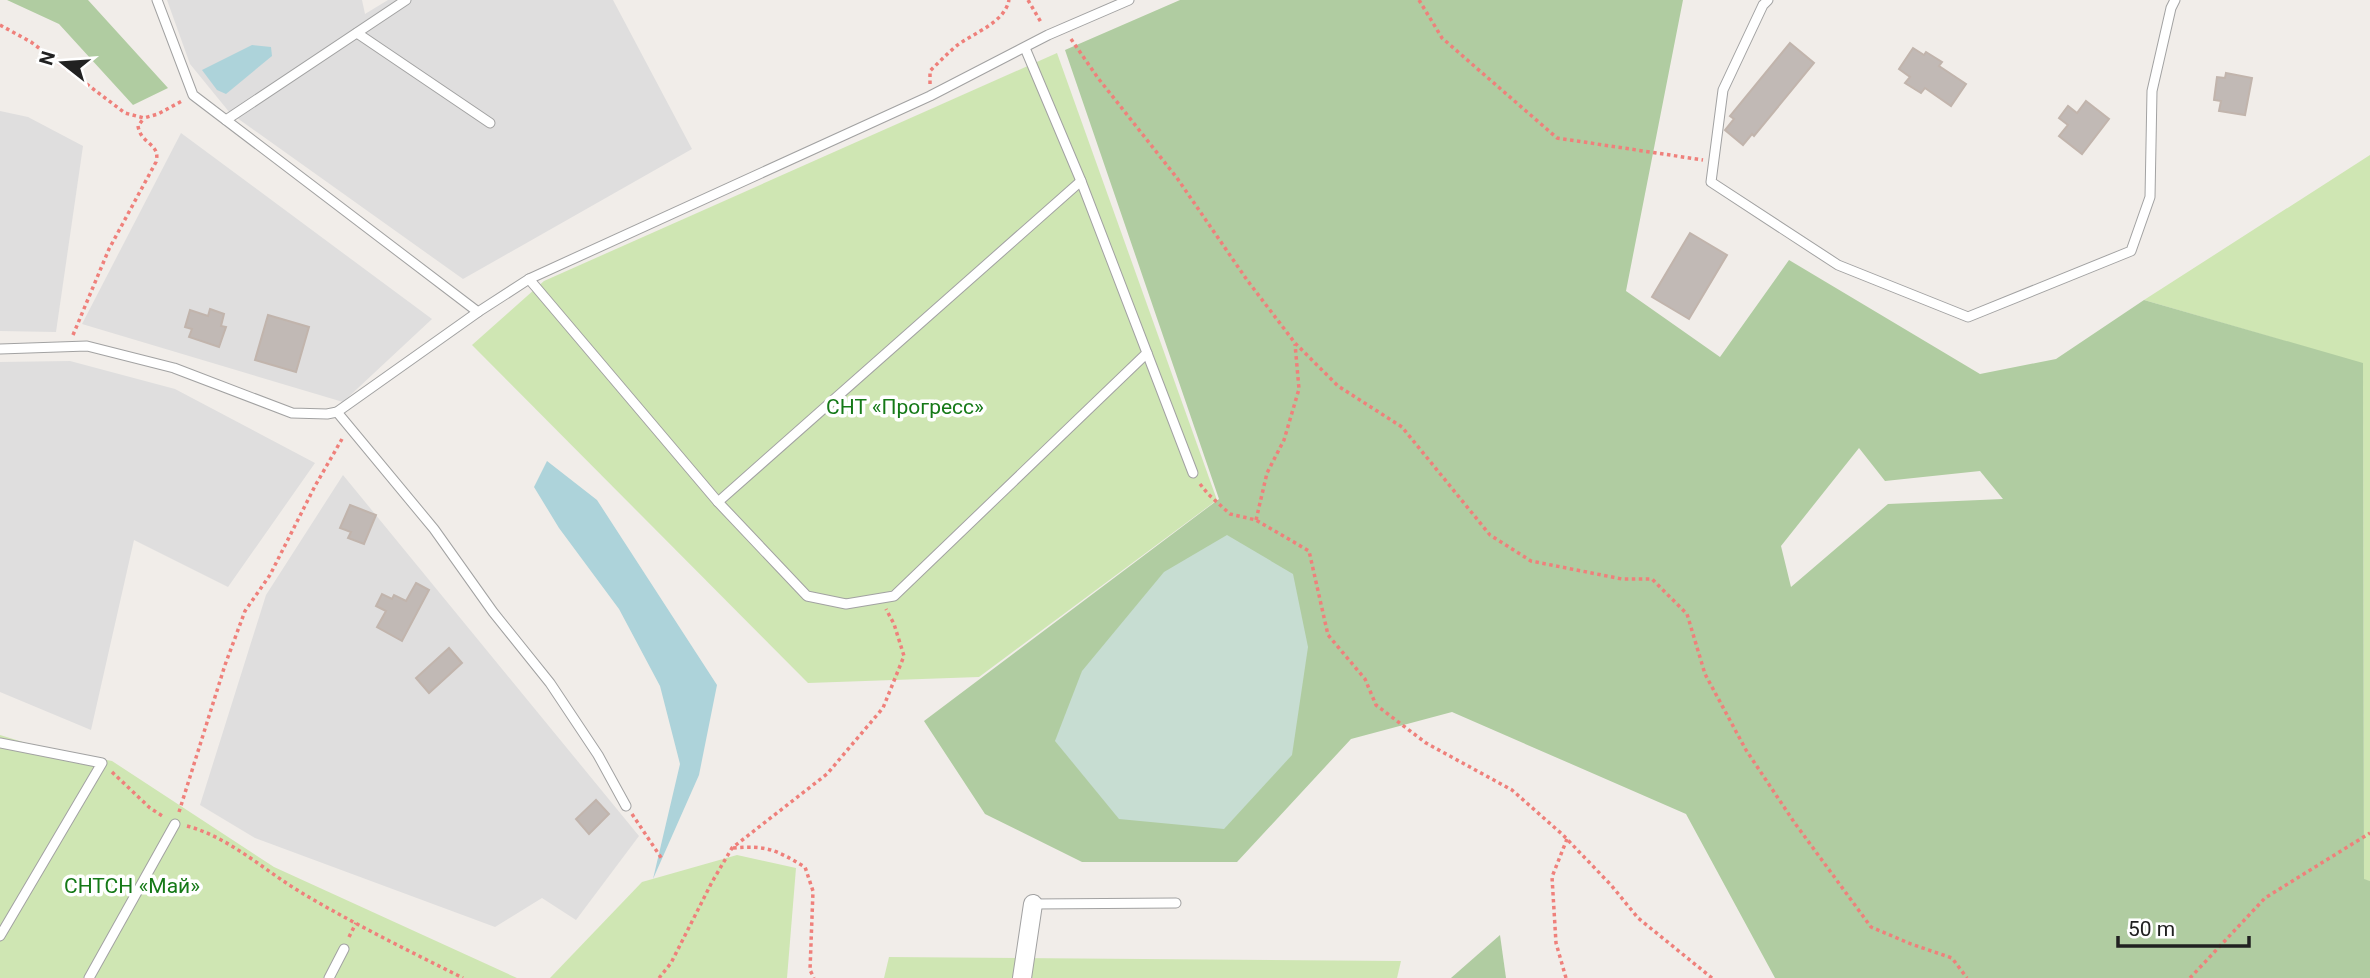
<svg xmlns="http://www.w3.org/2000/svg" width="2370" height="978" viewBox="0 0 2370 978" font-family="Roboto,sans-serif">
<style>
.residential{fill:#dfdede}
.grass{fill:#cfe6b3}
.forest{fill:#b0cca1;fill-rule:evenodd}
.wetland{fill:#c7ddd2}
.water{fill:#add3da}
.building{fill:#c1b9b5;stroke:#c1b4ac;stroke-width:2}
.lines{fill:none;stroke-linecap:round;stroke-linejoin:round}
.service-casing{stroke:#a2a2a2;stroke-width:11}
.minor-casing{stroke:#a2a2a2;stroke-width:20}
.path{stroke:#ef807b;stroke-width:3.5;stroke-dasharray:3.5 3.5;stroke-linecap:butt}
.service{stroke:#fff;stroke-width:9}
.minor{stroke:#fff;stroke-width:18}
.labels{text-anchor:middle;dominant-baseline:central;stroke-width:7;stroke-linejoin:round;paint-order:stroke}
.park-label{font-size:21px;fill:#157917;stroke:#fff}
</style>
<rect width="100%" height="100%" fill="#f1ede9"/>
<g class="residential">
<polygon points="167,0 362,0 365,14 388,0 613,0 692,149 463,279 230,113 190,64"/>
<polygon points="0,111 28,117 83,146 56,332 0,331"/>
<polygon points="181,133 432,319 343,402 82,324"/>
<polygon points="70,361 175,389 315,463 228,587 134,540 91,730 0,692 0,362"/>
<polygon points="343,475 639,836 576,920 542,898 495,927 255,838 200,805 266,595"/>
</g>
<g class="grass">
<polygon points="1057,53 1217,500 979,677 808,683 472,345 544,281"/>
<polygon points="2370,155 2370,881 2364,880 2363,364 2144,300"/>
<polygon points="0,735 39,747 112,761 274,867 517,978 0,978"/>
<polygon points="737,855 796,868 787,978 550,978 642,882"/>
<polygon points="889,957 1401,961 1397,978 884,978"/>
</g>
<g class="forest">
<polygon points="7,0 88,0 168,88 133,105 59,24"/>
<path d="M 1180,0 L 1683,0 L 1626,291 L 1720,357 L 1789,260 L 1980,374 L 2056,359 L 2144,300 L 2363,363 L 2364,879 L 2370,881 L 2370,978 L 1775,978 L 1686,814 L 1452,712 L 1351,739 L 1237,862 L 1082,862 L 985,814 L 924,721 L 1219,499 L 1065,50 ZM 1859,448 L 1885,481 L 1980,471 L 2003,499 L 1888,504 L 1791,587 L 1781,546 Z"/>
<polygon points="1500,935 1506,978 1451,978"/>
</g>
<polygon class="wetland" points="1227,535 1293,574 1308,647 1292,755 1224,829 1119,819 1055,741 1082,671 1164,572"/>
<g class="water">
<polygon points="252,45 271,47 272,56 226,94 217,90 202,70"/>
<polygon points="547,461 597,500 717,685 699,775 653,879 680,764 660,686 619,609 559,528 534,487"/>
</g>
<g class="building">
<polygon points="1790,43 1814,63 1754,136 1752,134 1743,145 1725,130 1734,119 1730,116"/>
<polygon points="1913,48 1924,55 1926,52 1942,62 1939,66 1966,84 1951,106 1925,88 1921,93 1905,83 1910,77 1899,69"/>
<polygon points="2226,73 2252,78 2245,115 2219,111 2221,101 2214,100 2217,77 2225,78"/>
<polygon points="2086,101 2109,119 2082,154 2059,136 2068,125 2059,118 2068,106 2077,113"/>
<polygon points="1690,233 1727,255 1689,319 1652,297"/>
<polygon points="210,309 224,314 221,326 226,327 219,347 189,337 192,329 185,327 190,310 208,316"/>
<polygon points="268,315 309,327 296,372 255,360"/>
<polygon points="350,505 376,515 364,544 348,538 351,532 340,528"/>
<polygon points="416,583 429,590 402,641 377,627 386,611 376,606 382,594 392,599 394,595 406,601"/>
<polygon points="449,648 462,663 429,693 416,678"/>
<polygon points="596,800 609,814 589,834 576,819"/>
</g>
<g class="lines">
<defs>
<g id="service">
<polyline points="157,0 193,95 478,312 529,279 930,96 1048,35 1129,0"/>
<polyline points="1768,0 1763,5 1723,90 1711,182 1838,265 1968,317 2131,251 2150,197 2152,91 2171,8 2175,0"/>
<polyline points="357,33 490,123"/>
<polyline points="226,120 406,0"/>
<polyline points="529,279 718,502 807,596 846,604 894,596 1147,353 1081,181 1025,48"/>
<polyline points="0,349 87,346 174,368 292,413 327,414 337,412 478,312"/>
<polyline points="1147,353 1193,473"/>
<polyline points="337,412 434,529 493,612 550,683 598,755 626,806"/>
<polyline points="718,502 1081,181"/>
<polyline points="0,743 102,763 0,936"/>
<polyline points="1033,904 1176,903"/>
<polyline points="89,978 175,824"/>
<polyline points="329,978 344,949"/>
</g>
<polyline id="minor" points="1022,978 1033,904"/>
</defs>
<use href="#service" class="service-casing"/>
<use href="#minor" class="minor-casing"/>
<g class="path">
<polyline points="1028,0 1042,24"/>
<polyline points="1419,0 1442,38 1557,138 1703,160"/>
<polyline points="0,25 31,42 125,113 144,118 158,114 182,101"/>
<polyline points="1071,39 1098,78 1177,178 1247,280 1295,343 1338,386 1402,427 1490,535 1531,561 1622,579 1652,579 1687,614 1705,674 1746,750 1794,822 1871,927 1911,944 1952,958 1967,978"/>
<path d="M 930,84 L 930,71 C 938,63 946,55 955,47 C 972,33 1004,24 1009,0"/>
<path d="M 73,335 L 109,249 L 156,162 C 161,143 141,145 138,126 L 144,118"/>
<polyline points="1200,484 1208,494 1230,514 1256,520 1309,551 1328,635 1365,679 1376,705 1426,743 1512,790 1563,835 1611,885 1638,918 1712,978"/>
<polyline points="1256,520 1267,473 1284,440 1299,389 1295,344"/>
<polyline points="112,772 150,808 164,817"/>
<polyline points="179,812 225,665 245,611 270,575 315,486 342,439"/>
<polyline points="632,814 662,859"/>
<path d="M 187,826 C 229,837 265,871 302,893 C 354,924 409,951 463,978"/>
<path d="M 733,848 C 767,845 776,850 805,867 L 813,891 L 810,970 L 814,978"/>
<polyline points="349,937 356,923"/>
<polyline points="659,978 671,963 712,882 732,848 827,774 883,708 904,656 894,624 886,609"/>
<polyline points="1566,978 1556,943 1552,877 1567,839"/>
<polyline points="2190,978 2265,898 2370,833"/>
</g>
<use href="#service" class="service"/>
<use href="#minor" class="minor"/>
</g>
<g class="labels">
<g class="park-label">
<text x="905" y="407">СНТ «Прогресс»</text>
<text x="132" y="886">СНТСН «Май»</text>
</g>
</g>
<g transform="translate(63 63) rotate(287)" stroke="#ffffff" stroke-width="5" paint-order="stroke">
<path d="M0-5L12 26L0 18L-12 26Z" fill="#212121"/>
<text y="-10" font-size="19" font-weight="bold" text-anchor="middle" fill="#212121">N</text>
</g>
<path d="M2118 936v10h131v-10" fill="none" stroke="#212121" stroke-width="3.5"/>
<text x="2128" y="936" font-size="21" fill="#212121" stroke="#ffffff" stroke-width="5" paint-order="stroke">50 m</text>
</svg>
